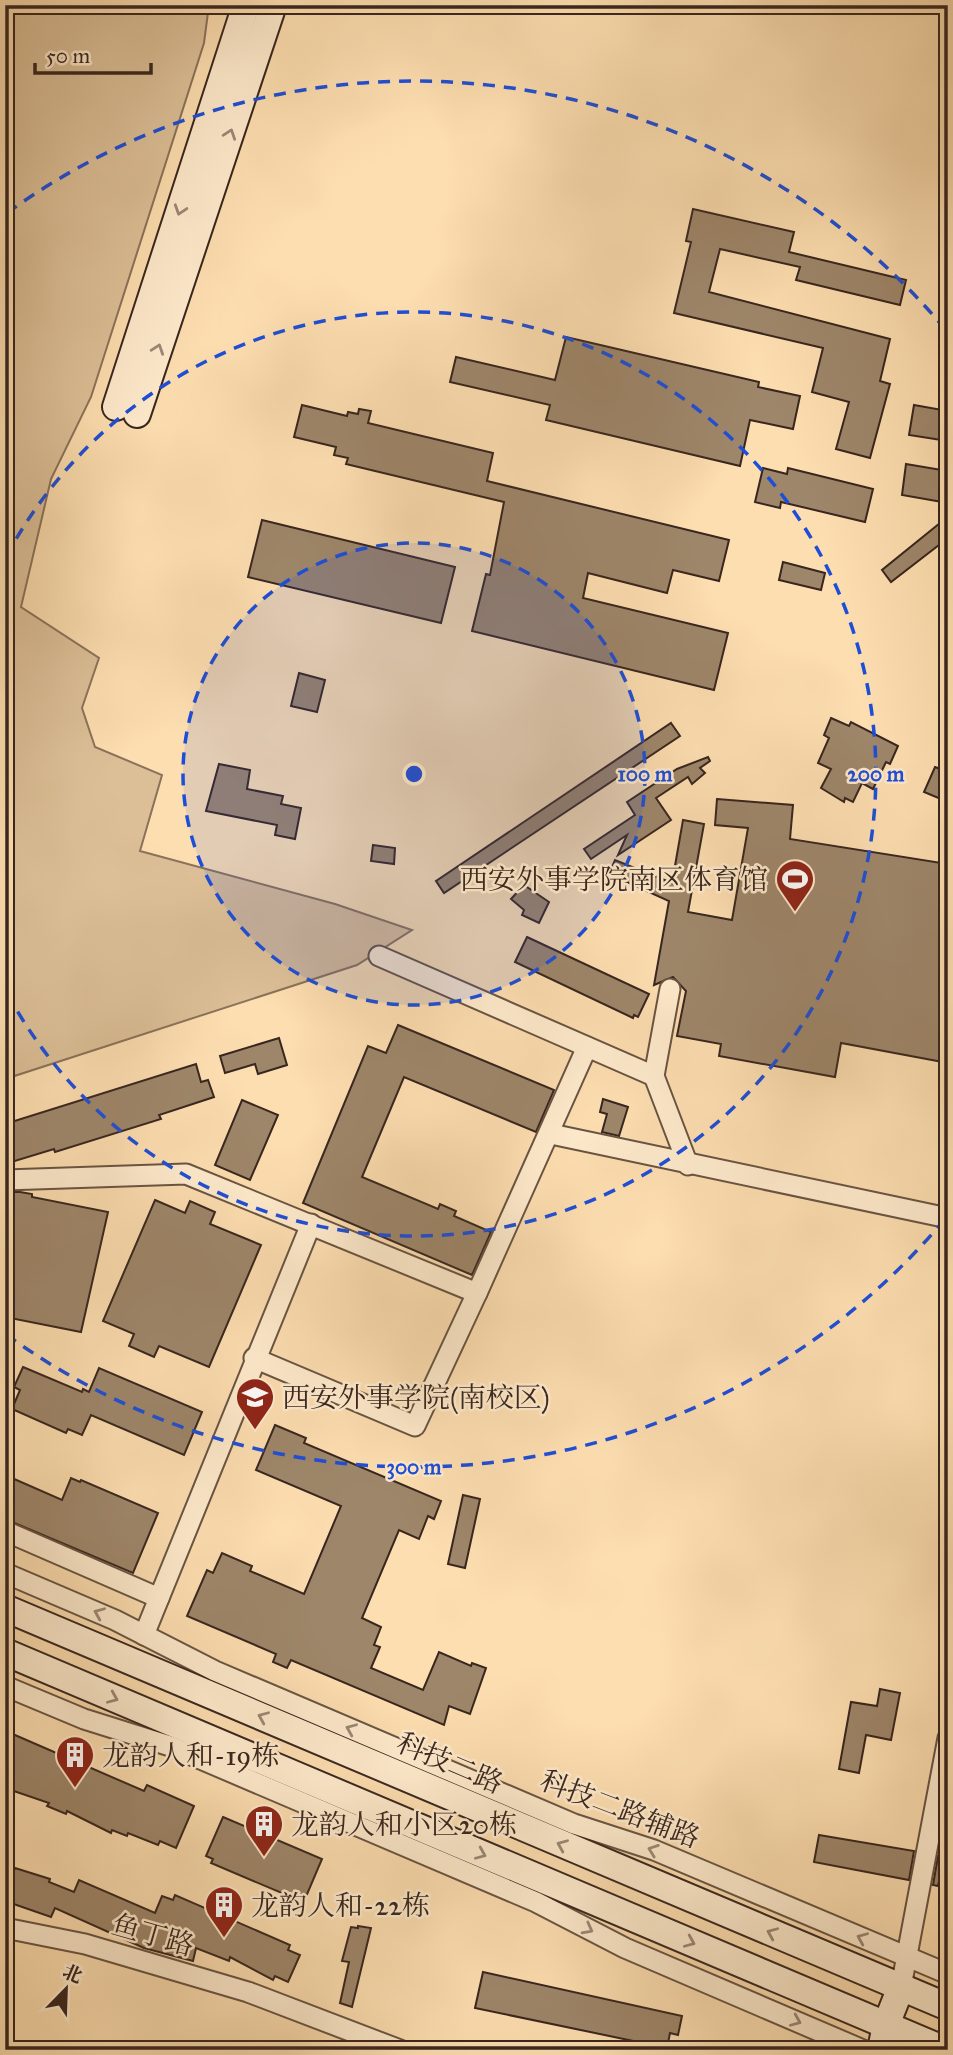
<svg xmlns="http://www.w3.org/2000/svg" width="953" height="2055" viewBox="0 0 953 2055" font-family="'IM FELL Great Primer','Noto Serif SC',serif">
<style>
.green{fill:#dcbf97;stroke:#8a725b;stroke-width:2}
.building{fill:#9e866a;stroke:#38261f;stroke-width:2}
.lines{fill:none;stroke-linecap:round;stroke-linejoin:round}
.street-casing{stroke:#695443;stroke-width:23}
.secondary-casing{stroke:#38261f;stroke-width:30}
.street{stroke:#feeacc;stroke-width:19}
.secondary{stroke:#feeacc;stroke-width:26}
.oneway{stroke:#9b8876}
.ring{fill:none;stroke:#1d4ed8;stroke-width:3.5;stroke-dasharray:12 9}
.labels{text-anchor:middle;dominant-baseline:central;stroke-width:5;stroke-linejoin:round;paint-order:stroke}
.poi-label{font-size:28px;fill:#38261f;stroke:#feeacc;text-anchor:start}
.street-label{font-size:28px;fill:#38261f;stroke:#feeacc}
.centre{fill:#1d4ed8;stroke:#feeacc;stroke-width:3.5}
.ring-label{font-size:21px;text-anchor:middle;font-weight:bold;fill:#1d4ed8;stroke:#feeacc;stroke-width:5;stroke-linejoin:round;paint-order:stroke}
</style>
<rect width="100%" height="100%" fill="#fddeb0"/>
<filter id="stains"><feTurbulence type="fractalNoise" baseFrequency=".00286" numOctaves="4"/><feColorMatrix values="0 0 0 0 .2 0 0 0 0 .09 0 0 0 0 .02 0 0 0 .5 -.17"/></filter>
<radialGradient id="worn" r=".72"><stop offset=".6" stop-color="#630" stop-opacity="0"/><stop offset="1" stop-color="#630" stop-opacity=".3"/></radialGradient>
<polygon class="green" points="5,5 209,5 204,43 91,397 51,479 21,607 99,658 82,708 95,747 162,775 140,851 335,904 412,930 357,965 5,1079"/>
<g class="building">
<polygon points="693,209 794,232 789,252 906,280 900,305 796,280 800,267 720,249 709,292 890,339 880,381 890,384 870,458 836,449 849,402 812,392 823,348 674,313 691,242 686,241"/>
<polygon points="566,337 759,382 758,387 800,396 793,429 750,420 740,466 546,420 550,405 450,382 456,357 555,380"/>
<polygon points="302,405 347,416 348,412 358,414 359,409 371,411 368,423 493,453 487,481 729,540 719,581 673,570 667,593 588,573 583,598 728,633 714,690 472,631 486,574 490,575 504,502 346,464 348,458 334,455 336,447 294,437"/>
<polygon points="914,405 948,411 948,441 909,435"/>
<polygon points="906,464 948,471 948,503 902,495"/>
<polygon points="763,468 787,474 788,468 873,489 865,522 781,502 780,508 755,502"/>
<polygon points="262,520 455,567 441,623 248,577"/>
<polygon points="940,523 948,538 891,582 882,570"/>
<polygon points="783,562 825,573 821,590 779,580"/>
<polygon points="299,673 325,680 317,712 291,706"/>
<polygon points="831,718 849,726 851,722 898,746 890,764 886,762 873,789 862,783 853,802 845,798 844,802 821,788 831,769 818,763 829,738 824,735"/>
<polygon points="671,723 680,736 444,893 436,881"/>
<polygon points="708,757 710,761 700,768 705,773 692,784 688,777 656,798 671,820 618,855 627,835 591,859 584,849 635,815 627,802 677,769"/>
<polygon points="219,764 250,770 247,789 283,796 281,804 301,808 295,839 275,835 277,825 206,811"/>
<polygon points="935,767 948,772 948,802 924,792"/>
<polygon points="717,799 793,805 790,839 948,864 948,1063 841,1043 835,1077 719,1056 721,1044 677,1036 686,991 673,977 654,985 669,901 609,874 615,860 672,883 683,820 704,824 688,912 732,920 748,828 715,825"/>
<polygon points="373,845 395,848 394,864 371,861"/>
<polygon points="524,885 549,902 539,923 522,915 524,910 511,899"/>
<polygon points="527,937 649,994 638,1017 634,1015 633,1018 515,962"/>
<polygon points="398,1025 554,1090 536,1132 404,1077 362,1177 438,1209 440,1204 456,1211 454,1216 491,1232 472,1275 303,1203 368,1046 386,1053"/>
<polygon points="279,1038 287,1065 258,1074 255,1064 225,1073 220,1056"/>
<polygon points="196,1064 201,1082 208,1080 214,1097 159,1115 161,1119 55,1152 54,1149 5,1164 5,1124"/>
<polygon points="603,1099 628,1107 619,1136 602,1132 607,1114 600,1112"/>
<polygon points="242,1100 278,1115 250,1180 215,1165"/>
<polygon points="5,1192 20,1192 32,1194 32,1197 108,1212 81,1332 5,1317"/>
<polygon points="155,1200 185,1213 190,1201 215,1212 210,1224 261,1245 209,1367 159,1346 154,1357 129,1346 134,1334 103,1321"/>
<polygon points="23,1367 82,1392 83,1389 89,1392 99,1368 202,1412 184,1455 91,1415 82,1435 68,1429 66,1433 12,1409 20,1390 14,1387"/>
<polygon points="275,1425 306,1438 304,1443 441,1501 434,1519 428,1516 419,1539 399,1530 362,1618 381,1627 374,1645 380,1647 371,1668 423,1690 439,1652 471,1666 472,1663 486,1668 470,1714 449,1706 444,1725 291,1660 287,1668 273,1662 276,1654 187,1616 207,1570 213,1573 222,1553 252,1566 250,1571 304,1594 341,1506 256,1470"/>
<polygon points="5,1475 62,1500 71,1478 80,1482 81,1480 158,1513 133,1573 5,1519"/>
<polygon points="463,1495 480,1499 465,1568 448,1564"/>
<polygon points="880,1689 900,1693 891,1740 866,1735 859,1773 839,1769 851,1702 877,1706"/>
<polygon points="8,1732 144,1791 147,1785 194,1806 176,1848 160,1841 158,1845 128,1833 127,1836 112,1830 111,1833 67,1811 66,1814 47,1806 49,1803 5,1788 5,1739"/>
<polygon points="223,1817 322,1859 305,1899 297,1896 296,1899 211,1863 213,1859 206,1856"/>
<polygon points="819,1835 914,1851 909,1880 814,1862"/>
<polygon points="938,1856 944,1857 938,1886 933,1885"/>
<polygon points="15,1868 50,1879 49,1882 74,1892 79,1880 155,1913 162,1896 173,1900 175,1895 290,1945 288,1950 300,1955 288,1982 275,1976 273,1980 230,1957 229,1961 196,1948 193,1961 144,1948 55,1908 51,1917 5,1901 5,1876 11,1878"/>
<polygon points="358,1926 371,1928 352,2007 340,2003 349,1962 342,1961 351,1927 358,1928"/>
<polygon points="483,1972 682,2016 678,2035 670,2033 667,2048 475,2008"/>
</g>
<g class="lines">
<defs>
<g id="street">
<polyline points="379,956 654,1076"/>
<polyline points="670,989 654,1076 688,1165"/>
<polyline points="551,1134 948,1218"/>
<polyline points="5,1180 186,1174 477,1293 587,1047"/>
<polyline points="254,1358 415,1426 477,1293"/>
<polyline points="5,1531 159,1598"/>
<polyline points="5,1573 115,1620 215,1671 574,1824 654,1850 948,1974"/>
<polyline points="144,1635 311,1224"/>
<polyline points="5,1686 84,1719 170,1746 536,1902 625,1948 863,2050"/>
<polyline points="5,1928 85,1944 248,1992 400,2050"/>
<polyline points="901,1987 948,1738"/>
</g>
<g id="secondary">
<polyline points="116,407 246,5"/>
<polyline points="137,414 273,5"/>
<polyline points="5,1608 948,2007"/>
<polyline points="5,1652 945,2050"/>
<polyline points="881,2050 886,2025 901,1987"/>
</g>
</defs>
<use href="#street" class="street-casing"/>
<use href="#secondary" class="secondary-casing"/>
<use href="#street" class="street"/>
<use href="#secondary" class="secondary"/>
</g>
<defs><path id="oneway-chevron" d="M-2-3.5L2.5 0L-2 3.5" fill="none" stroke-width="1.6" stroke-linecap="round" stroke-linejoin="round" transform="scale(1.75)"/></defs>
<g class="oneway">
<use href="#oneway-chevron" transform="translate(230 134) rotate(-71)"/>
<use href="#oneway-chevron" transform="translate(180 210) rotate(108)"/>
<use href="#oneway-chevron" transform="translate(158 349) rotate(-71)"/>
<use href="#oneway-chevron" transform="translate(99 1613) rotate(-157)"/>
<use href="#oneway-chevron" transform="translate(113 1698) rotate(23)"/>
<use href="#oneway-chevron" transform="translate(263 1717) rotate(-157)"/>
<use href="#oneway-chevron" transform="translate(351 1729) rotate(-157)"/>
<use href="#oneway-chevron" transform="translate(562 1845) rotate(-157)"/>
<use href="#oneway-chevron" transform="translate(653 1850) rotate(-160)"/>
<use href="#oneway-chevron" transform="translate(481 1854) rotate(23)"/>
<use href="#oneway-chevron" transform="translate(588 1929) rotate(28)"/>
<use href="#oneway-chevron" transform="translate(772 1933) rotate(-157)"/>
<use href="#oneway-chevron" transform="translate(862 1938) rotate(-157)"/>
<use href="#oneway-chevron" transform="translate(690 1942) rotate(23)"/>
<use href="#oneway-chevron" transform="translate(796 2021) rotate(23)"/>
</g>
<circle cx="414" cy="774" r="231" fill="#1d4ed8" fill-opacity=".12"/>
<g class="ring">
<circle cx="414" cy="774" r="231"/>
<path d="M6 557A462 462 0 1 1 6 991"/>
<path d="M945 1219A693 693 0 0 1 7 1335M7 213A693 693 0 0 1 945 329"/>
</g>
<defs>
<symbol id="stadium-pin" viewBox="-11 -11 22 30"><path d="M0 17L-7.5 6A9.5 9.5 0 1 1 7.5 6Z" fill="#8f2418" stroke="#feeacc"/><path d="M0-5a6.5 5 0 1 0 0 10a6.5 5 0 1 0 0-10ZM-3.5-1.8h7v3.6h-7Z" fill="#fff"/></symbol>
<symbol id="university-pin" viewBox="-11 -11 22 30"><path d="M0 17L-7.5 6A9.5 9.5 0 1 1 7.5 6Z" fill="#8f2418" stroke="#feeacc"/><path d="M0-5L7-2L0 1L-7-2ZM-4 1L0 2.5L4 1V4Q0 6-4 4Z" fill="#fff"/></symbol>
<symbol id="building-pin" viewBox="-11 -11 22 30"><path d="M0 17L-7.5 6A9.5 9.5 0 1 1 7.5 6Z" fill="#8f2418" stroke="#feeacc"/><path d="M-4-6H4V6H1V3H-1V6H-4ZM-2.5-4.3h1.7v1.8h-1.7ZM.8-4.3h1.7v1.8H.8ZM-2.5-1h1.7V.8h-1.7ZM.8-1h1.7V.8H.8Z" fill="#fff"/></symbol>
</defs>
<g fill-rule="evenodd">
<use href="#stadium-pin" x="773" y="857" width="44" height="60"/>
<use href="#university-pin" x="233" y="1375" width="44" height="60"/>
<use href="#building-pin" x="53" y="1733" width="44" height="60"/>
<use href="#building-pin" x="242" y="1802" width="44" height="60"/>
<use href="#building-pin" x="202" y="1883" width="44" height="60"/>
</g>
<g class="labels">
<g class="poi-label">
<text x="768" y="879" text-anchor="end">西安外事学院南区体育馆</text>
<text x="282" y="1397">西安外事学院(南校区)</text>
<text x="102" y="1755">龙韵人和-19栋</text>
<text x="291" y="1824">龙韵人和小区20栋</text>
<text x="251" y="1905">龙韵人和-22栋</text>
</g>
<g class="street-label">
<text transform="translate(450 1763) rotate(23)">科技二路</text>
<text transform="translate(620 1809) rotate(21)">科技二路辅路</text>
<text transform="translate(153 1935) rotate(16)">鱼丁路</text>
</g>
</g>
<circle cx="414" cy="774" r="10" class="centre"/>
<g class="ring-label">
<text x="645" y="781">100 m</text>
<text x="876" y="781">200 m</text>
<text x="414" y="1474">300 m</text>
</g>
<rect width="953" height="2055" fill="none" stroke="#fddeb0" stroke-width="28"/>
<rect x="7" y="7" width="939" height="2041" fill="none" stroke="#38261f" stroke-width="3.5"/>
<rect x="14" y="14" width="925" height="2027" fill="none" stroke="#38261f" stroke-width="2"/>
<g transform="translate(66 1989) rotate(23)" stroke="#feeacc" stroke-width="5" paint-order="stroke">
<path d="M0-5L12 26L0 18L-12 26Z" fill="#38261f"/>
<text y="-10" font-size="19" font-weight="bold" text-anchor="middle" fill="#38261f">北</text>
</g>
<path d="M35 63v10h116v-10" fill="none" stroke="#38261f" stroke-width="3.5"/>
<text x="46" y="63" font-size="21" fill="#38261f" stroke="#feeacc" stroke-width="5" paint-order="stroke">50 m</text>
<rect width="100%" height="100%" filter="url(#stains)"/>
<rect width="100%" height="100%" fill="url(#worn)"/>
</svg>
